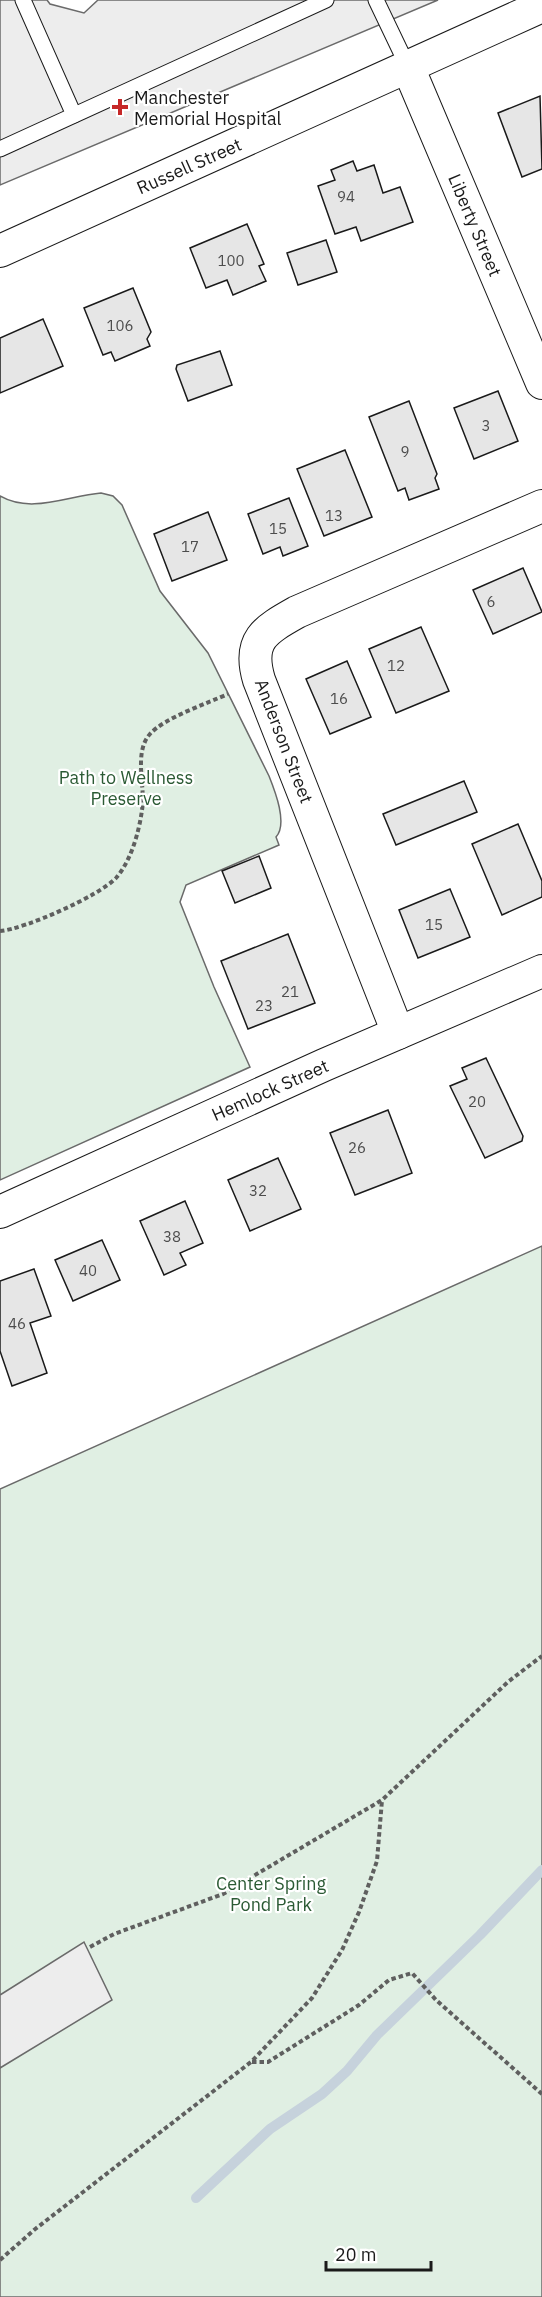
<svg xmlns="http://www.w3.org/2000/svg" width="542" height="2297" viewBox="0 0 542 2297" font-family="'IBM Plex Sans',sans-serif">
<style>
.green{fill:#e0efe3;stroke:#6a6a6a;stroke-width:1.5}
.parking{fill:#ededed;stroke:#6a6a6a;stroke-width:1.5}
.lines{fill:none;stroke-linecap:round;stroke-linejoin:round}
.stream{stroke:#c6d2dc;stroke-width:10}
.building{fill:#e6e6e6;stroke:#1a1a1a;stroke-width:1.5}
.lane-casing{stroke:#1a1a1a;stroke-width:17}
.street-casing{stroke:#1a1a1a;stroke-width:34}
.path{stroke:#5f5f5f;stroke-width:4;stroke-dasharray:4.5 3;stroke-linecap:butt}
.lane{stroke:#fff;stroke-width:15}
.street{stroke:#fff;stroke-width:32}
.poi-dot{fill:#c62828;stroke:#fff;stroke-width:2}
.labels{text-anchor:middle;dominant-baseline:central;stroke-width:4.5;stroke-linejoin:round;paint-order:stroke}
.number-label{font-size:15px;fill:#4d4d4d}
.poi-label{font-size:18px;fill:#1a1a1a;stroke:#fff;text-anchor:start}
.street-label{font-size:18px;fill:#1a1a1a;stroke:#fff}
.park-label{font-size:18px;fill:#2b5a34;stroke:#fff}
</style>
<rect width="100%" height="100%" fill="#fff"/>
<g class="green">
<path d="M 101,493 L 113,496 L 122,505 L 160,591 L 208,653 L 269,776 C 275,791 288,824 276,837 L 279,845 L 186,885 L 180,902 L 214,987 L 250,1067 L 0,1180 L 0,496 C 31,514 67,496 101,493 Z"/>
<polygon points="542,1246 542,2297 0,2297 0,1489"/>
</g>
<g class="parking">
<polygon points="0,0 47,0 50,4 84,13 98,0 438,0 0,185"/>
<polygon points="84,1942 112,2000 0,2068 0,1995"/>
</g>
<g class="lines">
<polyline class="stream" points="196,2198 270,2129 322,2094 347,2071 377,2035 480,1935 542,1870"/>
</g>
<g class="building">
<polygon points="540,96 542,169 522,177 498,113"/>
<polygon points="353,161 357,171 374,165 383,193 400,187 413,222 361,241 356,227 335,234 318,186 335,180 331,170"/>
<polygon points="247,224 264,264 259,266 266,281 233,295 227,280 206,288 190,248"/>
<polygon points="326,240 337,272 298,285 287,253"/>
<polygon points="133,288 151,332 147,339 150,346 115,361 111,352 103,355 84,308"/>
<polygon points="43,319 63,366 0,393 0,338"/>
<polygon points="220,351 232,385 188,401 176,369 177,365"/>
<polygon points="498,391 518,441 474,459 454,408"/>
<polygon points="409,401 437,474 435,478 439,489 409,500 405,488 398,491 369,417"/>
<polygon points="345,450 372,517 324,536 297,469"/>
<polygon points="289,498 308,546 283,556 280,547 263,554 248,514"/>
<polygon points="208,512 227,560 172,581 154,534"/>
<polygon points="523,568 542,612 493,634 473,590"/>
<polygon points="421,627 449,691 396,713 369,649"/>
<polygon points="347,661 371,717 330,734 306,679"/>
<polygon points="464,781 477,812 396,845 383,814"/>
<polygon points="518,824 542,881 542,897 502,915 472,844"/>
<polygon points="259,856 271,888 235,903 222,871"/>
<polygon points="450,889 470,937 418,958 399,910"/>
<polygon points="288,934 315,1003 248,1029 221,961"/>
<polygon points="486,1058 523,1136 522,1141 485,1158 450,1086 467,1079 462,1068"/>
<polygon points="388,1110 412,1173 355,1195 330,1133"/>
<polygon points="278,1158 301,1209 250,1231 228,1180"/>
<polygon points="185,1201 203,1243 180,1253 186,1265 164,1275 140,1221"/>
<polygon points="102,1240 120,1280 73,1301 55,1260"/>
<polygon points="34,1269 51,1316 30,1323 47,1373 12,1386 0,1351 0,1281"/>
</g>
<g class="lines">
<defs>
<g id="lane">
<polyline points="23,0 74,115"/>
<polyline points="376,0 408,67"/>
<polyline points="0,149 326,0"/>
</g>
<g id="street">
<polyline points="408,67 542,383"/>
<polyline points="0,251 542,6"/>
<path d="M 398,1033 L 259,680 C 247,640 265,630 297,612 L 542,506"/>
<polyline points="0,1212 324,1065 542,971"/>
</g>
</defs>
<use href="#lane" class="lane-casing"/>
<use href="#street" class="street-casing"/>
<g class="path">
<path d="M 0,931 C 25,929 99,896 116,878 C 131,861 139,832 142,810 C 146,787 133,753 150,734 C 164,718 208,703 228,694"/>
<polyline points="90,1947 114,1934 223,1894 382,1800 509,1681 542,1656"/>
<polyline points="252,2062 268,2062 359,2005 389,1980 412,1973 436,2000 542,2094"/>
<polyline points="0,2260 34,2230 251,2062 312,1998 342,1950 359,1912 377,1861 382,1800"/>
</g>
<use href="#lane" class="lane"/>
<use href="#street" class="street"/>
</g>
<path class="poi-dot" d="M117 98h6v6h6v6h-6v6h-6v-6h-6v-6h6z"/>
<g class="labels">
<g class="number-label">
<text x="346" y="196">94</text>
<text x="231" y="260">100</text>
<text x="120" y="325">106</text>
<text x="486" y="425">3</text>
<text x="405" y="451">9</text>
<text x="334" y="515">13</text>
<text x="278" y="528">15</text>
<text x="190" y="546">17</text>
<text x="491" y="601">6</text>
<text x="396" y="665">12</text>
<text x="339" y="698">16</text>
<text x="434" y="924">15</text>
<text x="290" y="991">21</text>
<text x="264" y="1005">23</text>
<text x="477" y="1101">20</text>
<text x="357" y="1147">26</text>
<text x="258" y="1190">32</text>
<text x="172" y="1236">38</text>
<text x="88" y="1270">40</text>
<text x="17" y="1323">46</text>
</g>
<g class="poi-label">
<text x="134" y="97">Manchester<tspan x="134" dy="21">Memorial Hospital</tspan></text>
</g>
<g class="street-label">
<text transform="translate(189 166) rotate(-24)">Russell Street</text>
<text transform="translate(475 225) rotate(67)">Liberty Street</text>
<text transform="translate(284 741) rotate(69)">Anderson Street</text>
<text transform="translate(270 1090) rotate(-24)">Hemlock Street</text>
</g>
<g class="park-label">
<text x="126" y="777">Path to Wellness<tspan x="126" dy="21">Preserve</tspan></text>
<text x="271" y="1883">Center Spring<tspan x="271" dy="21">Pond Park</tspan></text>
</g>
</g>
<path d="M326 2261v9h105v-9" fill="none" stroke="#1a1a1a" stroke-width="3"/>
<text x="335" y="2261" font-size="18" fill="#1a1a1a" stroke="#ffffff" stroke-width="4.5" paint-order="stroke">20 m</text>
</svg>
